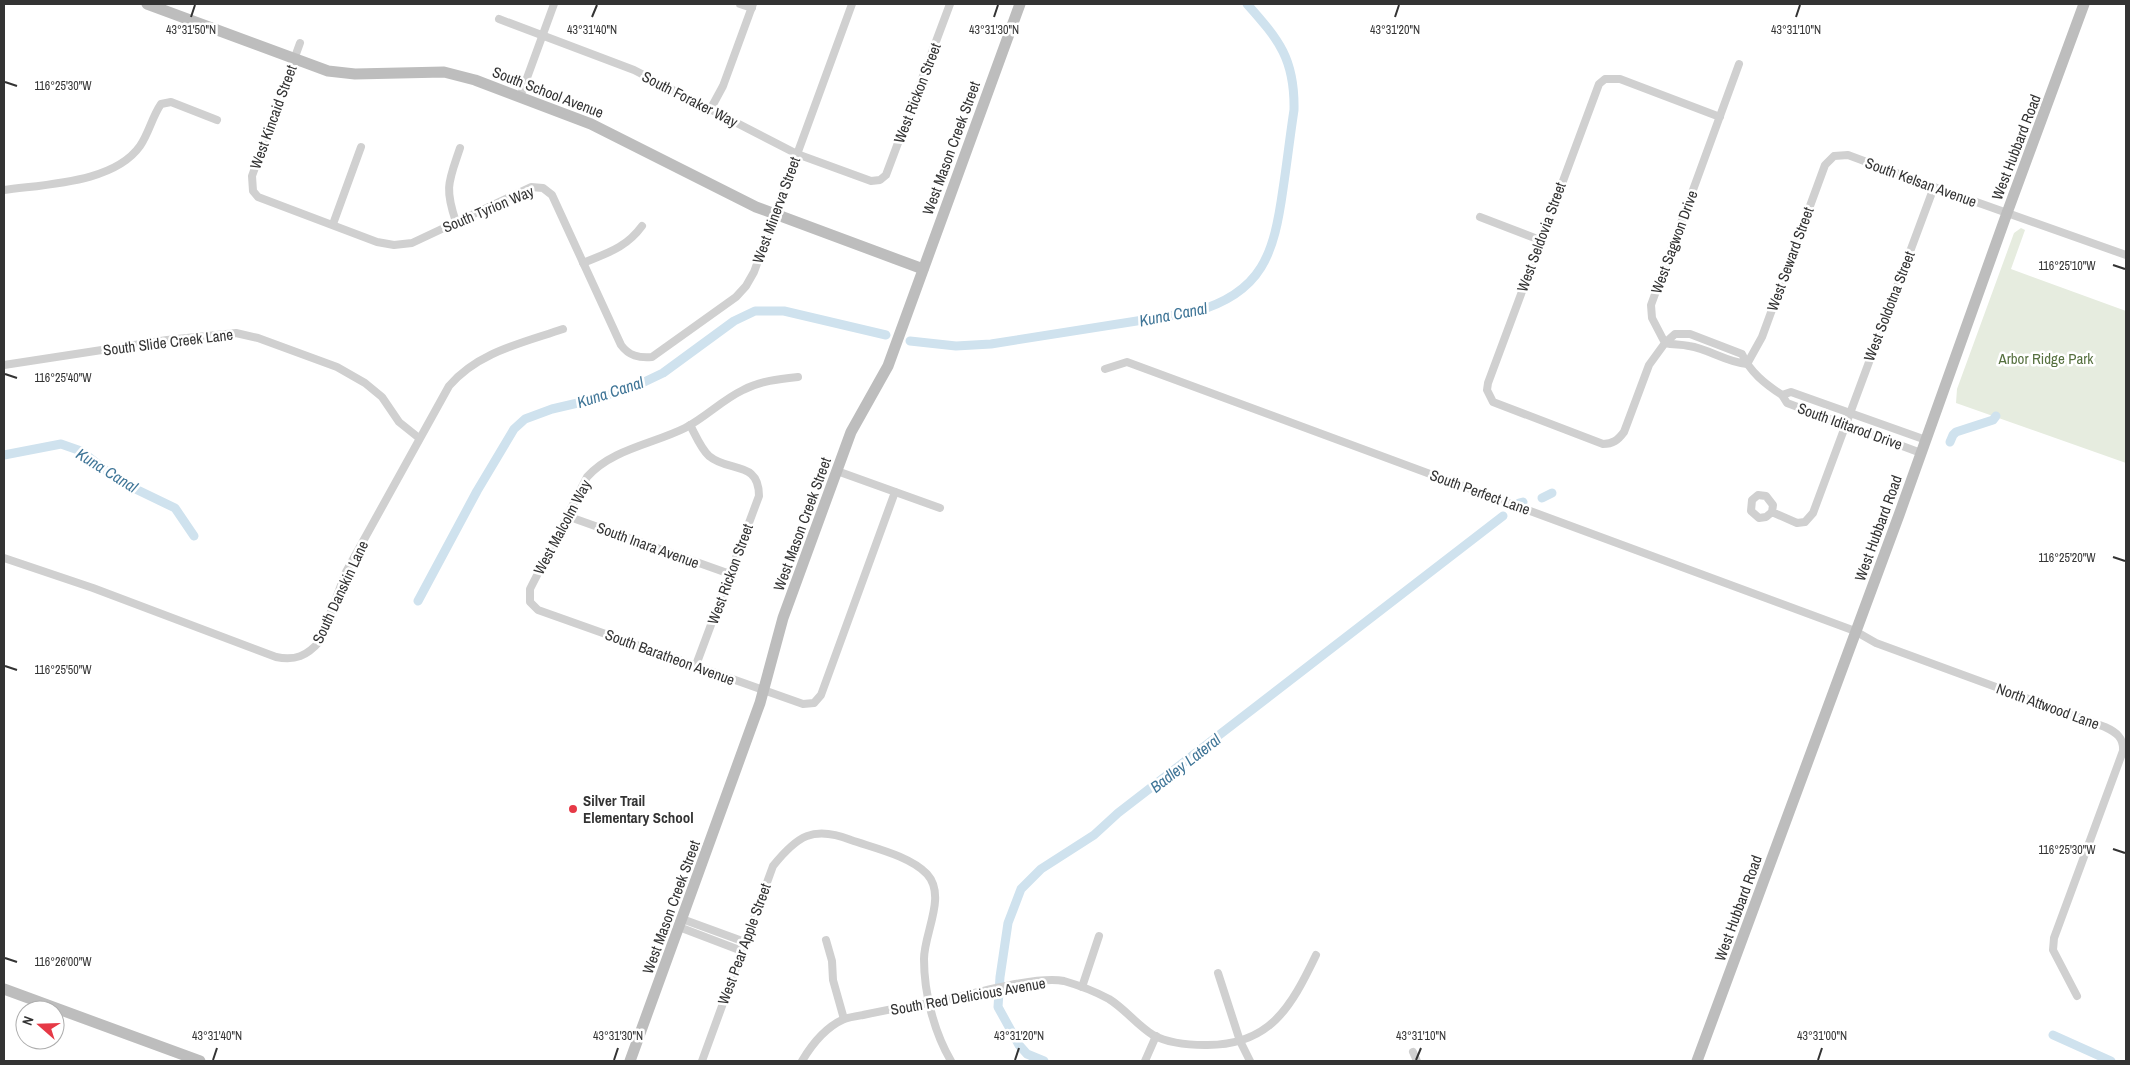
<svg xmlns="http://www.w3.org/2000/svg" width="2130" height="1065" viewBox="0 0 2130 1065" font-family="'Archivo Narrow',sans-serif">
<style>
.green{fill:#e6ecdf}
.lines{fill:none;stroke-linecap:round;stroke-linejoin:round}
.canal{stroke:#cfe2ee;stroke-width:9}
.street{stroke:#d0d0d0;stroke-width:8}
.secondary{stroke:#bdbdbd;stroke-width:11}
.ticks{fill:none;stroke:#333;stroke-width:2}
.poi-dot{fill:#e63946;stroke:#fff;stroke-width:2}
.labels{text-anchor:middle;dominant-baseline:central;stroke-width:5;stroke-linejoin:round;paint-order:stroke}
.street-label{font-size:15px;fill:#333;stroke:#fff}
.park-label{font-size:15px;fill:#56703f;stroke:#fff}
.poi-label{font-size:15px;font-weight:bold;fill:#333;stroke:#fff;text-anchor:start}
.water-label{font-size:16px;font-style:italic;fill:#3f7597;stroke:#fff}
.ticks-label{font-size:12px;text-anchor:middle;fill:#333;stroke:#fff;stroke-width:5;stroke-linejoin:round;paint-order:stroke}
</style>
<rect width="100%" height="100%" fill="#fff"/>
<polygon class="green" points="2021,228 2025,230 2011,269 2126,311 2126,463 1956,403 1957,389 2014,233"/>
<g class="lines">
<g class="canal">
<path d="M 910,341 L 956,346 L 991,344 L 1194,312 C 1263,293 1274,253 1283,189 C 1287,163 1290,136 1294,110 C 1295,59 1279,40 1247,4"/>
<polyline points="1950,442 1953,435 1956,432 1993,420 1996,416"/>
<polyline points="4,455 61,444 81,451 121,482 175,508 194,536"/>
<polyline points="1542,498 1552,493"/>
<polyline points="1519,503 1523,502"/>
<polyline points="418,601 477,491 514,429 525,419 552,409 595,399 640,384 663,373 734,321 755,311 784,311 886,335"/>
<polyline points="2053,1035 2111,1061"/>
<polyline points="1044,1061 1027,1054 1019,1045 998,1007 1000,977 1008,923 1021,889 1041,869 1094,835 1118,813 1503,516"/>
</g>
<g class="street">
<polyline points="740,4 752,8"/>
<polyline points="499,19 634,70 797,154 871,181 880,180 886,175 950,4"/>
<path d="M 300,43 L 252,176 L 253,191 L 258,197 L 377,242 L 394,245 L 412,243 L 531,187 L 543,188 L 552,195 L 621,345 C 629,356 639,358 652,357 L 736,297 L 746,286 L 754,272 L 852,4"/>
<polyline points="520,97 554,4"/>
<polyline points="710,110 723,86 753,4"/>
<path d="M 1720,117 L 1620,79 L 1605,79 L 1599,84 L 1488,383 L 1487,390 L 1493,402 L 1603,444 C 1613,444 1618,440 1624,432 L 1649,365 L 1665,343 L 1652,318 L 1651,305 L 1739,64"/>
<path d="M 4,190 C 46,184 114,183 140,146 C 149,133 152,117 161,104 L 171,102 L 217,120"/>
<polyline points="1480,217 1540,240"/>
<path d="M 456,222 C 444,187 449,181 460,148"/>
<polyline points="333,224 361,147"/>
<path d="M 583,263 C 607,253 626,248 642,226"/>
<polyline points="1747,364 1762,337 1825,165 1834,156 1848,155 1934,187 2126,255"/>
<path d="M 1747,364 C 1726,362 1709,349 1689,346 C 1680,344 1674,345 1665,343 L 1675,334 L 1690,334 L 1742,354 C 1750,372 1765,384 1782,395"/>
<polyline points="4,365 167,340 236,333 258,338 337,367 365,383 382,397 399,422 419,438"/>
<path d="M 1105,369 L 1127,362 L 1855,631 L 1876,643 L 2105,727 C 2116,732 2124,738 2123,751 L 2054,938 L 2053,950 L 2077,996"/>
<path d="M 798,377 C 779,379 760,381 743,390 C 722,400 706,417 685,428 C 653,444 612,449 587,477 L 530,589 L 530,602 L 538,610 L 803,704 L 814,703 L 821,695 L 895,492"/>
<path d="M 690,425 C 695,434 701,449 709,456 C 729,473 759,460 759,496 L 696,665"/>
<polyline points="1921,453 1787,403 1782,395 1791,392 1926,440"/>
<polyline points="837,471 940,508"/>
<polyline points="1772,512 1773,505 1766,496 1758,495 1752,500 1751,511 1759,518 1766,517 1772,512 1797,523 1805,522 1813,513 1934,187"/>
<polyline points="567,516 730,574"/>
<path d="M 4,558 L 93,588 L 276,657 C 295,661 307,656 320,641 L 346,572 L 449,386 C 478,352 522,343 563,329"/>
<polyline points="682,919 745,942"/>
<polyline points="679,927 742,951"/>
<polyline points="826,940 832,961 833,980 844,1019"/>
<polyline points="1218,973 1240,1041 1250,1061"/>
<polyline points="1082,987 1099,936"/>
<polyline points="1413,1052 1417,1061"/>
<path d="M 702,1061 L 773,866 C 797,836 813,825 851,840 C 874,848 910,856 927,874 C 947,896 924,933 924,959 C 924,993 934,1032 951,1061"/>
<path d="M 802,1061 C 812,1044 826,1027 844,1019 C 850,1017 857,1016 863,1015 C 885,1010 907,1006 930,1003 C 963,997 1034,975 1064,981 C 1078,985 1096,992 1109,999 C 1125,1009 1137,1025 1153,1035 C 1168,1043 1189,1045 1205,1045 C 1270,1046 1291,1007 1316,955"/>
<polyline points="1145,1061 1156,1036"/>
</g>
<g class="secondary">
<polyline points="147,4 328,71 355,74 444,72 475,80 591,124 756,207 923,269"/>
<polyline points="4,989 200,1061"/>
<polyline points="630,1061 760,703 783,618 851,432 888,366 1020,4"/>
<polyline points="1697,1061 1899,515 2007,213 2084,4"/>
</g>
</g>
<path class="ticks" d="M 191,17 L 195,5M 592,17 L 597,5M 994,17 L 998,5M 1395,17 L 1399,5M 1796,17 L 1800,5M 5,82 L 17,86M 2113,265 L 2125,269M 5,374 L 17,378M 2113,557 L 2125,561M 5,666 L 17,670M 2113,849 L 2125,853M 5,958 L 17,962M 213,1060 L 217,1048M 614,1060 L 618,1048M 1015,1060 L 1019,1048M 1416,1060 L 1421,1048M 1818,1060 L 1822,1048"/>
<circle class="poi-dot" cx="573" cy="809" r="5"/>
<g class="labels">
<g class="street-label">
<text transform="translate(548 92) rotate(21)">South School Avenue</text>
<text transform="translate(917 93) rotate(-69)">West Rickon Street</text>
<text transform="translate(690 99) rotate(27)">South Foraker Way</text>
<text transform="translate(273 117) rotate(-70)">West Kincaid Street</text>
<text transform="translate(2016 147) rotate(-69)">West Hubbard Road</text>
<text transform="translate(951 148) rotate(-70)">West Mason Creek Street</text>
<text transform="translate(1921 182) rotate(20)">South Kelsan Avenue</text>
<text transform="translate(488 209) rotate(-23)">South Tyrion Way</text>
<text transform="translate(776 210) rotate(-70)">West Minerva Street</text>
<text transform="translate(1541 237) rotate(-70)">West Seldovia Street</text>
<text transform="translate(1674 242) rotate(-70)">West Sagwon Drive</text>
<text transform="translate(1790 259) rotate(-70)">West Seward Street</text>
<text transform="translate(1889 306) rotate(-69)">West Soldotna Street</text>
<text transform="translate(168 342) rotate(-7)">South Slide Creek Lane</text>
<text transform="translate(1850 426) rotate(20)">South Iditarod Drive</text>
<text transform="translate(1480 492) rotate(20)">South Perfect Lane</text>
<text transform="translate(802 524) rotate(-70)">West Mason Creek Street</text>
<text transform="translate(562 527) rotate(-62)">West Malcolm Way</text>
<text transform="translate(1878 528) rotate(-70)">West Hubbard Road</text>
<text transform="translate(648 545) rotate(20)">South Inara Avenue</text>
<text transform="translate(730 574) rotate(-70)">West Rickon Street</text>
<text transform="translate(340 592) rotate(-65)">South Danskin Lane</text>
<text transform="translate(670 657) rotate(20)">South Baratheon Avenue</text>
<text transform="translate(2048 706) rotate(20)">North Attwood Lane</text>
<text transform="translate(671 907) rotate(-70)">West Mason Creek Street</text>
<text transform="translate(1738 908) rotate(-70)">West Hubbard Road</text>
<text transform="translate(744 944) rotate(-70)">West Pear Apple Street</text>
<text transform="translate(968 996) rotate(-10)">South Red Delicious Avenue</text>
</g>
<g class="park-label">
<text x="2046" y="358">Arbor Ridge Park</text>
</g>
<g class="poi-label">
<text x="583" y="800">Silver Trail<tspan x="583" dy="17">Elementary School</tspan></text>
</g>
<g class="water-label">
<text transform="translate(1173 314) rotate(-11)">Kuna Canal</text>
<text transform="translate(610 392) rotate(-18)">Kuna Canal</text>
<text transform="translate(107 470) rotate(32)">Kuna Canal</text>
<text transform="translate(1185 763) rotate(-38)">Badley Lateral</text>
</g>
</g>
<g class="ticks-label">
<text x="191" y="34">43°31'50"N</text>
<text x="592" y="34">43°31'40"N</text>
<text x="994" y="34">43°31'30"N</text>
<text x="1395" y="34">43°31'20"N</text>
<text x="1796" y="34">43°31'10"N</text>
<text x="63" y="90">116°25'30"W</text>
<text x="2067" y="270">116°25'10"W</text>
<text x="63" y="382">116°25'40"W</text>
<text x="2067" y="562">116°25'20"W</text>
<text x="63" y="674">116°25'50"W</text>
<text x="2067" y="854">116°25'30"W</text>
<text x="63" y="966">116°26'00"W</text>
<text x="217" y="1040">43°31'40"N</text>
<text x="618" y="1040">43°31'30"N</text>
<text x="1019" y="1040">43°31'20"N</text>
<text x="1421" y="1040">43°31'10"N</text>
<text x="1822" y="1040">43°31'00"N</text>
</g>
<rect width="2130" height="1065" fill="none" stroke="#333333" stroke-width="10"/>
<g transform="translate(40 1025) rotate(290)"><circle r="24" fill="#ffffff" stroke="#adadad"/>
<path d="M0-4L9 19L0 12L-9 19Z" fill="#e63946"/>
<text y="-8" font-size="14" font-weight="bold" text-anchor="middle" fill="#333333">N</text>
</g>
</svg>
